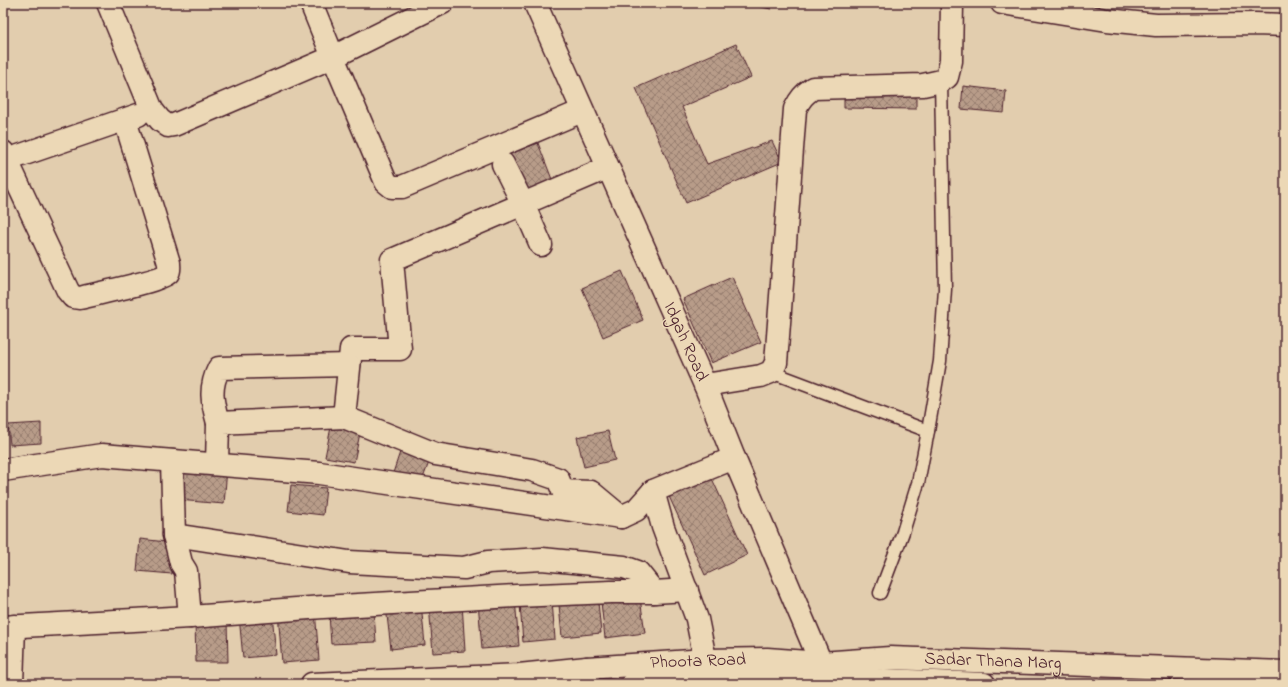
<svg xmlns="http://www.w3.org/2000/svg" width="1288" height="687" viewBox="0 0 1288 687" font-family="'Indie Flower',sans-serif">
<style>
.building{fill:url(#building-cross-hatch);stroke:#4a1f2b}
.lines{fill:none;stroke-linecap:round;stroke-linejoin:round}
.lane-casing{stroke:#4a1f2b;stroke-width:15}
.street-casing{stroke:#4a1f2b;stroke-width:25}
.secondary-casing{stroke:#4a1f2b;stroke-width:25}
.lane{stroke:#ecd8b6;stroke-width:12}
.street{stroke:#ecd8b6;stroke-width:22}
.secondary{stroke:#ecd8b6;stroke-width:22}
.labels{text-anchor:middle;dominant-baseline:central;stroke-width:3;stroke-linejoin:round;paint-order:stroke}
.street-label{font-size:18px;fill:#4a1f2b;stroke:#ecd8b6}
</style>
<defs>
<pattern id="building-cross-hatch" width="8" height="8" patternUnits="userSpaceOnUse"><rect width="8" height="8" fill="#b89c89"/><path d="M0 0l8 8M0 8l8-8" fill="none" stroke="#987f70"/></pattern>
</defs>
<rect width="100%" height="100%" fill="#e2cdae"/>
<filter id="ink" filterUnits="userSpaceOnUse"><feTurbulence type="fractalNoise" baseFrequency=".025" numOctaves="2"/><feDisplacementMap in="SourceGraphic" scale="8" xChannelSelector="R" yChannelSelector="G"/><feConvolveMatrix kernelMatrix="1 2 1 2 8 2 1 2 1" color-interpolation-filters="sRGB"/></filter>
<g filter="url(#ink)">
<g class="building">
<polygon points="742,3 772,3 771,9"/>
<polygon points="1051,3 1100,3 1099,9"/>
<polygon points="736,44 751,77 682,107 707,164 772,141 782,162 686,203 636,88"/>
<polygon points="963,86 1006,91 1004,113 961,109"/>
<polygon points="844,93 916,93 916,109 844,108"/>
<polygon points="538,143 553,182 523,194 508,154"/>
<polygon points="622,271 643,320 603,337 582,288"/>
<polygon points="732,277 761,342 711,363 683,299"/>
<polygon points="41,423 41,443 10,445 8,425"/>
<polygon points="331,427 360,433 354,462 325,457"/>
<polygon points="608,431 615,460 584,467 577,437"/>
<polygon points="402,446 431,457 420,486 392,476"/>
<polygon points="181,465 227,469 224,504 178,500"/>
<polygon points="709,472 747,555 705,575 667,492"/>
<polygon points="291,485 326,488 323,515 288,511"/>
<polygon points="140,539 175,543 172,574 137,571"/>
<polygon points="640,598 645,633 605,638 601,602"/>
<polygon points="515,599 519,646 482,649 478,602"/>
<polygon points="552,601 555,639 523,642 520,604"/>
<polygon points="598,602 601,633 562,637 559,605"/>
<polygon points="421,603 425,645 391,649 386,607"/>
<polygon points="462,603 465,651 433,653 429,605"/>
<polygon points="315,610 319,660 282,663 278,612"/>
<polygon points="374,612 376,642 331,644 329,614"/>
<polygon points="272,614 276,655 243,658 239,616"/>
<polygon points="227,621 228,662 196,662 195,622"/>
</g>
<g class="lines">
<defs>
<g id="lane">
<polyline points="771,372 928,431"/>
<polyline points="880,593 903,532 918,483 928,431 940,361 945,289 941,81"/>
</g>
<g id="street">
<polyline points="108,3 152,110 160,120 168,126 174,125 333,57 386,182 392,187 402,187 582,111"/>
<polyline points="311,3 333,57 442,3"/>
<polyline points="1002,3 1107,20 1156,25 1255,24 1285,25"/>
<path d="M 3,152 L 68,291 L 73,297 L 80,298 C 94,294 161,281 168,273 C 170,270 169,267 169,263 L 125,120"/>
<polyline points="7,160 138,115"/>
<polyline points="503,164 523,204 541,245"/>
<path d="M 705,385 L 761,376 L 771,372 L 776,363 L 795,109 C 800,99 804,94 813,88 L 923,85 L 941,81 L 947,77 L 951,61 L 952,3"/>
<polyline points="344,417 351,349 400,349 392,260 607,168"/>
<path d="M 218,423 C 212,402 209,388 219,368 L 349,365"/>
<polyline points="172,461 174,535 181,563 186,571 190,617"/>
<polyline points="217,464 218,423 344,417 435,454 532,470 558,479 563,491 591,492 621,517"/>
<polyline points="3,470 102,455 319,473 621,517 636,510 653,491 734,458"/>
<polyline points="653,491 663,527 697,619 709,679"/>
<polyline points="174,535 349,562 464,568 488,562 542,559 624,567 638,572 654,592"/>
<polyline points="3,627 190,617 323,607 516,596 611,592 654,592 687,590"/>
<polyline points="587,668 588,684"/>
<polyline points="12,684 14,626"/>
</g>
<g id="secondary">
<polyline points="535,3 705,385 734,458 821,663 828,684"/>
<polyline points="312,684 519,675 587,668 706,660 767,659 821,663 890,658 1285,672"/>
<polyline points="632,684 709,679 767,678 828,683 884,680 984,684"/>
</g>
</defs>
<use href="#lane" class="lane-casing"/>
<use href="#street" class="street-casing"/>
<use href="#secondary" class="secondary-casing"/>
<use href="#lane" class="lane"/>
<use href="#street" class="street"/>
<use href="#secondary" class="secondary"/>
</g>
</g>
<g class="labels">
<g class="street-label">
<text transform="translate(685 342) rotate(66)">Idgah Road</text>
<text transform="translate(698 662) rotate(-2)">Phoota Road</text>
<text transform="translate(993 662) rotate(2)">Sadar Thana Marg</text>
</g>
</g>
<rect width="1288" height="687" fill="none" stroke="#ecd8b6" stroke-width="16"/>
<rect x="8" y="8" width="1272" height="671" fill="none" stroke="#4a1f2b" stroke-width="1.5" filter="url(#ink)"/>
</svg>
